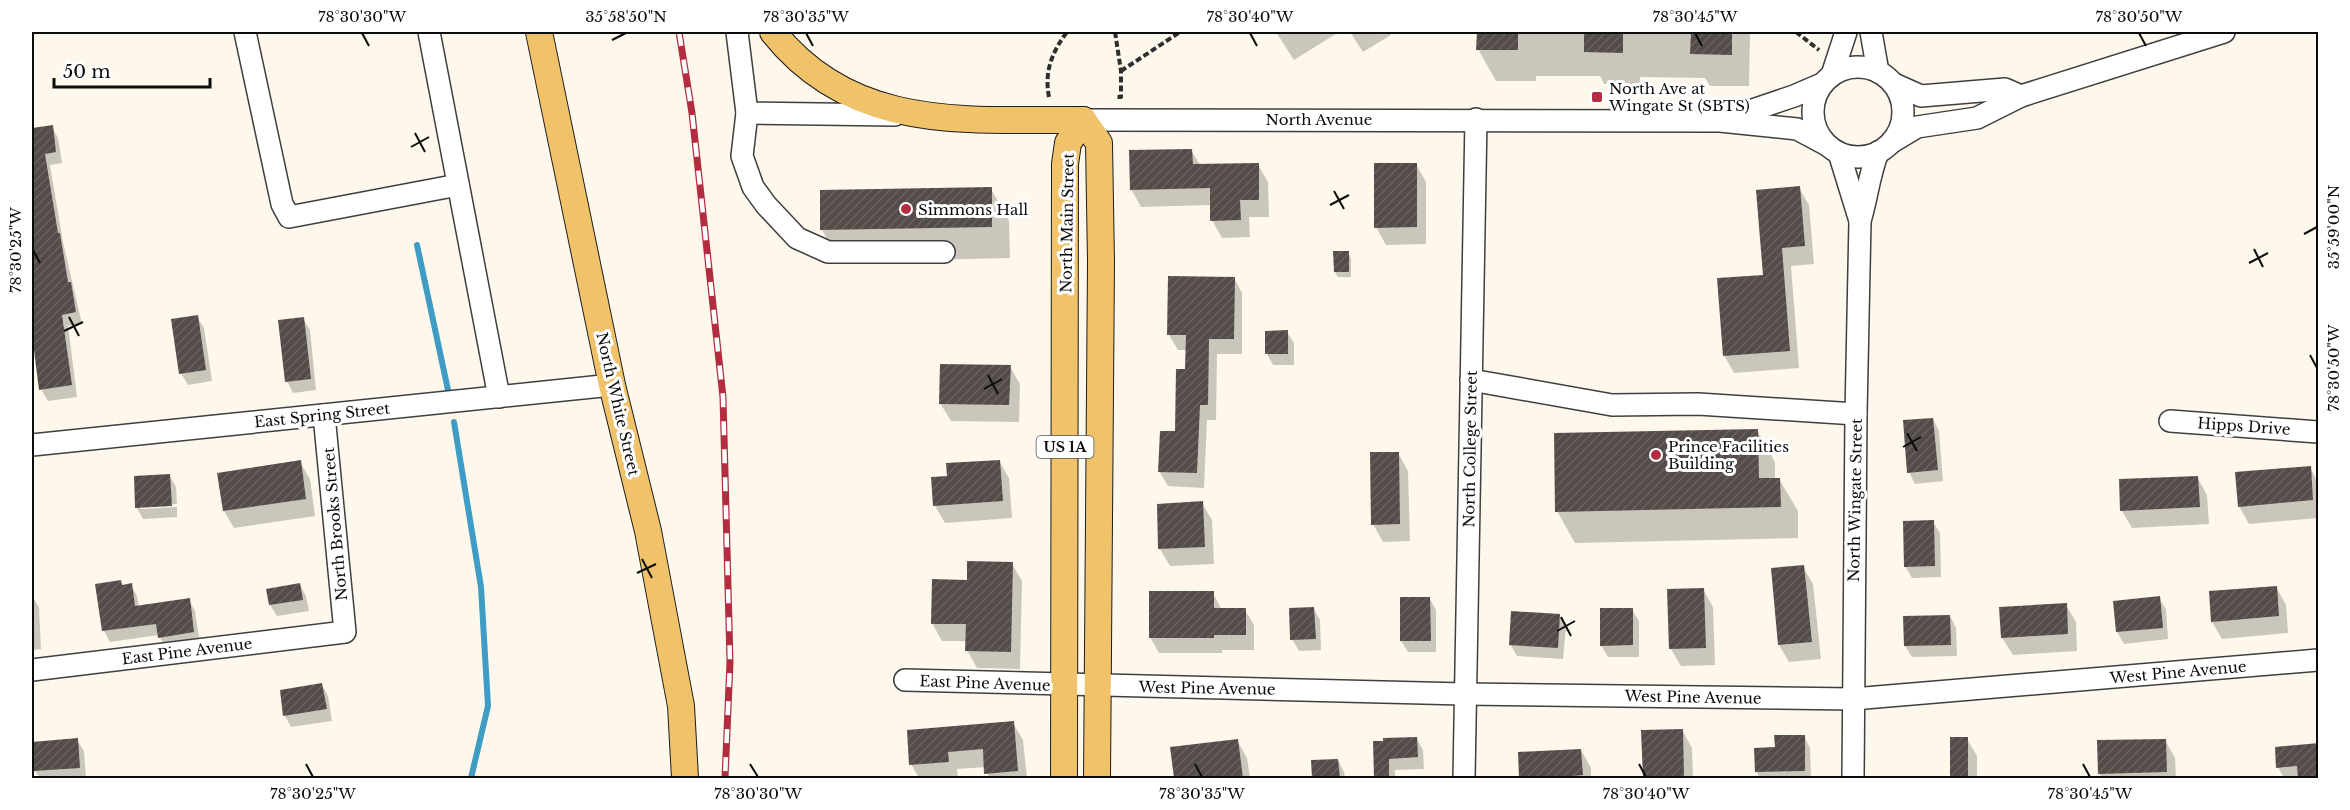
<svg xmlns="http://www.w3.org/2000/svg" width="2350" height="810" viewBox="0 0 2350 810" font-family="'Libre Baskerville',serif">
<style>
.shadow{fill:#0003}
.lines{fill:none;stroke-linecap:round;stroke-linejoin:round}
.stream{stroke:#3f9cc4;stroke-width:6}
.building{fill:url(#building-hatch)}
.minor-casing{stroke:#3f3f3f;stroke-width:24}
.major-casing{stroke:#1d1d1d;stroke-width:28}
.path{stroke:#2e2e2e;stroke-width:4;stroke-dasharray:6 3;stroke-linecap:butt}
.minor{stroke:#fff;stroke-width:21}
.major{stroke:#f0c269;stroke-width:26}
.rail-casing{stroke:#b32d40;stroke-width:7}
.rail{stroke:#fff;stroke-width:4.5;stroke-dasharray:14;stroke-linecap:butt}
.ticks{fill:none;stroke:#0c0c0c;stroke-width:2}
.poi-dot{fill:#b32d40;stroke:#fff;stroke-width:2}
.labels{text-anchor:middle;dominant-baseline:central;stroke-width:6;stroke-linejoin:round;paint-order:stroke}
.shield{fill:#fff;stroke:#555;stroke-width:1.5}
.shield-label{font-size:14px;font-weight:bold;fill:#0c0c0c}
.poi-label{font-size:15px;fill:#0c0c0c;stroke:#fff;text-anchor:start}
.street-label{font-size:15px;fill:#0c0c0c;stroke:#fff}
.neatline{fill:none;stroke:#0c0c0c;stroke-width:2}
.ticks-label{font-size:15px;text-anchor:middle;fill:#0c0c0c}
</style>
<defs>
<pattern id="building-hatch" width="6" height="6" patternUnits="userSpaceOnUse" patternTransform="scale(1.5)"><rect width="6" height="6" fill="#544c49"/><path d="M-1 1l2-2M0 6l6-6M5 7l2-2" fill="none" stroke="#68615f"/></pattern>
</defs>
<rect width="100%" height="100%" fill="#fef8ec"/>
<g class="shadow">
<polygon points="1022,32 1190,32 1191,34 1023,32"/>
<polygon points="1276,32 1339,32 1294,60"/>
<polygon points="1350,32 1389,32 1391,35 1363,52"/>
<polygon points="1478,32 1750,32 1749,86 1710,86 1705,78 1640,77 1640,84 1604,84 1600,76 1536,76 1536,81 1496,81 1478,49"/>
<polygon points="52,127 58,138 62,163 50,165 63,242 82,324 68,326 77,397 48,401 41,389 32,325 32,130"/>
<polygon points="1191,150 1200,165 1258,165 1268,182 1269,217 1249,217 1250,237 1222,238 1212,220 1212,205 1141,207 1131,189"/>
<polygon points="1416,164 1426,182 1426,244 1386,245 1376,227"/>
<polygon points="1799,188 1809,205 1814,264 1791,266 1799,368 1734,373 1724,355 1764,276"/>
<polygon points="991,189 1009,221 1010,258 840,262 822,230 821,192"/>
<polygon points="1348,252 1351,258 1351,277 1338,277 1335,272"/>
<polygon points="1234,278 1242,293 1242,354 1217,354 1216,420 1207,420 1204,488 1168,486 1159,471 1176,433 1187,370 1187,350 1178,350 1169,335"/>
<polygon points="197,317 204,328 212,381 188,385 181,373"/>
<polygon points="303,319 310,330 316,390 293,393 287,381"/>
<polygon points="1287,332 1294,343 1294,365 1273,365 1267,354"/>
<polygon points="1010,367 1020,384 1019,422 951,421 940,403"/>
<polygon points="1933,419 1939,431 1943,481 1915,484 1909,472"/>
<polygon points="1757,430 1775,462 1775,479 1779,479 1798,511 1798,538 1575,543 1557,511"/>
<polygon points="1398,453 1408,471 1410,541 1383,542 1373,524"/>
<polygon points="999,461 1009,478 1012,518 945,523 935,506 949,477"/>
<polygon points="300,462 310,479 315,516 234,528 224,511"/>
<polygon points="2310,467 2318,483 2318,518 2249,524 2239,506"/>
<polygon points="169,475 176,487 177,504 140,506 140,509 177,507 177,517 143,519 137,508"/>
<polygon points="2197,477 2207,495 2209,524 2132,528 2122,511"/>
<polygon points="1202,503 1212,520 1214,564 1170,566 1160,549"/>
<polygon points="1933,522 1940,533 1941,577 1912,578 1905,566"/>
<polygon points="1012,564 1022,581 1020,669 977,668 967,650 967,641 942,641 932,623 968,581"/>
<polygon points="1803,567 1813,584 1821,659 1789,662 1779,645"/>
<polygon points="97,585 131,585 137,596 139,607 189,600 195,611 200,644 166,649 159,635 110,642 104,631"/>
<polygon points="300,585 306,596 309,611 277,616 270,605 268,590"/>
<polygon points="2276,587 2286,605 2288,633 2222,639 2212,622"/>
<polygon points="1703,589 1713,607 1715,665 1681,666 1671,649 1668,591"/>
<polygon points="1213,593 1222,610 1245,610 1254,625 1254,650 1222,650 1222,653 1159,653 1150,637"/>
<polygon points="32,596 39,607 41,649 32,650"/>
<polygon points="2159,598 2166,609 2168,639 2124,644 2117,632 2115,602"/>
<polygon points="1430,599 1436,610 1436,652 1408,652 1401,641"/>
<polygon points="2066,605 2076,622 2077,651 2013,655 2002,638"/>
<polygon points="1313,608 1320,620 1321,650 1299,651 1292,639"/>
<polygon points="1632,610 1639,621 1639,657 1608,657 1601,645"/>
<polygon points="1559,615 1566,627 1563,659 1517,656 1510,644"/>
<polygon points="1950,616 1956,628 1957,656 1912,657 1905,646"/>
<polygon points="322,685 328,696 332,721 291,727 285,716"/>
<polygon points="1013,723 1023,740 1027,778 989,778 986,767 957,769 958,778 919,778 911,764"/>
<polygon points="1682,730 1692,748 1693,778 1644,778 1643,731"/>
<polygon points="1804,736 1810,748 1811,778 1760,778 1756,771"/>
<polygon points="1417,739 1423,750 1424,769 1395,770 1395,778 1376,778 1374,743"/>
<polygon points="1952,739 1967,739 1977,756 1977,778 1952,778"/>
<polygon points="77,740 84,751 86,778 40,778 35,771 33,743"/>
<polygon points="1237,740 1247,758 1250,778 1175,778 1172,748"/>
<polygon points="2165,740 2175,758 2176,778 2102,778 2099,773"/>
<polygon points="2318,745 2318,778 2284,778 2278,767"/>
<polygon points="1581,750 1591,768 1591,778 1521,778 1519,753"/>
<polygon points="1338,760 1344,772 1345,778 1313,778 1312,762"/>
</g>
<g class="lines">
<g class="stream">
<polyline points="417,245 448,390"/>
<polyline points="454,422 481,587 488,706 471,778"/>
</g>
</g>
<g class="building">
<polygon points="1477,32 1518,32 1518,50 1476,50"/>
<polygon points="1584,32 1623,32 1623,53 1584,52"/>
<polygon points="1691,32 1732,32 1732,55 1690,54"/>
<polygon points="53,125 56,152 45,154 58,233 60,233 68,282 71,282 76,312 62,315 72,385 39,390 32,334 32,236 34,236 32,218 32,128"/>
<polygon points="1192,149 1193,164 1259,163 1259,200 1240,200 1241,220 1210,221 1210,188 1130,190 1129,150"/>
<polygon points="1374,163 1417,163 1417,227 1374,228"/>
<polygon points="1800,186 1805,246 1782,248 1790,351 1723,356 1717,278 1763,275 1756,190"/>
<polygon points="992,187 992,227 820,230 820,190"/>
<polygon points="1333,251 1349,251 1349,272 1334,272"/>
<polygon points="1168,276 1235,277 1234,339 1209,339 1208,405 1200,405 1197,473 1158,472 1160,431 1175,431 1176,369 1185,369 1186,335 1167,335"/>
<polygon points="198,315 206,370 179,374 171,319"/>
<polygon points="304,317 311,379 285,382 278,320"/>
<polygon points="1288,330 1288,354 1265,354 1265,331"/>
<polygon points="940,364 1011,365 1009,405 939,404"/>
<polygon points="1933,418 1938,470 1907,473 1903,420"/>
<polygon points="1758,429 1759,478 1780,478 1781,507 1555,512 1554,433"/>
<polygon points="1370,452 1399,452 1400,524 1371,525"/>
<polygon points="301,460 306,499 223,511 217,473"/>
<polygon points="1000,460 1003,501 933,506 931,477 947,476 946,463"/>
<polygon points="2311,466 2313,500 2238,507 2235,472"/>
<polygon points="170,474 172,506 135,508 134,476"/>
<polygon points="2198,476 2200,507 2120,511 2119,479"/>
<polygon points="1203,501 1205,547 1158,549 1157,504"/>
<polygon points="1934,520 1935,566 1904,567 1903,521"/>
<polygon points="967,561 1013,562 1011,652 965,651 966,624 931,624 932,579 967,580"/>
<polygon points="1804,565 1812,642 1778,645 1771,568"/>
<polygon points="121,580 122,585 132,583 135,606 190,598 194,632 158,638 156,624 102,631 95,584"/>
<polygon points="300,583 303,600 269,605 266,589"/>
<polygon points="2277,586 2279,616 2211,622 2209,591"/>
<polygon points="1704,588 1706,648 1669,649 1667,589"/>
<polygon points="1149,591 1214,591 1214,608 1246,608 1246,635 1214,635 1214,638 1149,638"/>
<polygon points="2160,596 2163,628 2116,632 2113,601"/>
<polygon points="1400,597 1430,597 1431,641 1400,641"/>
<polygon points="2067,603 2068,634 2001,638 1999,607"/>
<polygon points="1314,607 1316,639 1290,640 1289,608"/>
<polygon points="1600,608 1633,608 1633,645 1600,646"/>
<polygon points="1511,611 1560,614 1558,648 1509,645"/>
<polygon points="1950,615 1951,645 1904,646 1903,616"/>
<polygon points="322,683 327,709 283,716 280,690"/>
<polygon points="1014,721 1018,771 984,774 983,749 948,752 949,762 909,765 907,730"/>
<polygon points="1683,729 1684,778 1643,778 1641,730"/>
<polygon points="1774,735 1805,735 1805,771 1755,772 1754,748 1775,747"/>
<polygon points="1417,737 1418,757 1389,759 1389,778 1374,778 1373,741 1383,741 1383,738"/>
<rect x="1950" y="737" width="18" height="41"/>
<polygon points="78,738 80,768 34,771 32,742"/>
<polygon points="1238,739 1243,778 1174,778 1170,747"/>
<polygon points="2166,739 2167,772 2098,774 2097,740"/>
<polygon points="2319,743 2319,778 2298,778 2297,766 2276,768 2275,747"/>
<polygon points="1581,749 1583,775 1553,778 1519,778 1518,752"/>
<polygon points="1338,759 1340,778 1312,778 1311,760"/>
</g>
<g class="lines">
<defs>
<g id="minor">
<polyline points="245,32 282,204 289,217 458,185"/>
<polyline points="429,32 499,397"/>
<polyline points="737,32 747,113 895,115"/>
<polyline points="1871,32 1878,72"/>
<circle cx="1858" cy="112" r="45"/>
<polyline points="1832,75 1846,32"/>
<polyline points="1894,84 1921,96 2005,89 2021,96"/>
<polyline points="747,113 742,156 753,187 766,205 797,238 828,252 944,252"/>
<polyline points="1726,119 1794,96 1822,84"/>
<polyline points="1083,120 1720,121 1797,129 1827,145"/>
<polyline points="1892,142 1917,127 1977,118 2021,96 2224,32"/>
<polyline points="1839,153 1860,221"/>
<polyline points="1471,380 1612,405 1698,404 1856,414"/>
<polyline points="2170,421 2318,432"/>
<polyline points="32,445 612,385"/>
<polyline points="32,670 345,632 324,415"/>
<polyline points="905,680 1464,694 1853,699 2318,660"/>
<polyline points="1464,778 1476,119"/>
<path d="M 1853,778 L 1856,414 L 1860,221 C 1867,198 1869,175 1878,152"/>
</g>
<g id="major">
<polyline points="539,32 612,385 648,531 681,706 685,778"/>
<path d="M 773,32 C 853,133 968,119 1083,120"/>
<polyline points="1083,120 1099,143 1101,262 1097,778"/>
<polyline points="1064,778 1065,164 1068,143 1083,120"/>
</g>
</defs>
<use href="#minor" class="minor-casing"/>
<use href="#major" class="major-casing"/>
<g class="path">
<polyline points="1115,32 1121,71 1121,97 1117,97"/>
<polyline points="1796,32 1819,50"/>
<polyline points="1121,71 1180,32"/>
<path d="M 1049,97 C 1044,72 1052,52 1067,32"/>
</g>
<use href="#minor" class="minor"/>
<use href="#major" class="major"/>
<defs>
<polyline id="rail" points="679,32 692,113 723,397 730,662 725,778"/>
</defs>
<use href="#rail" class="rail-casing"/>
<use href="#rail" class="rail"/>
</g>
<path class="ticks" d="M 362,33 L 369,46M 806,33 L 813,46M 1250,33 L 1257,46M 1695,33 L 1702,46M 2139,33 L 2146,46M 612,40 L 626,33M 415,133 L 425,152M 411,147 L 429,137M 1334,191 L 1344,209M 1330,205 L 1349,195M 2304,234 L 2317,227M 2254,249 L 2263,267M 33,250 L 40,263M 2249,263 L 2268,253M 69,317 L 79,336M 64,331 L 83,322M 2310,355 L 2317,368M 988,375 L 998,394M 984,389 L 1002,379M 1907,433 L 1917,451M 1903,447 L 1921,437M 642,559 L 652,578M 637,573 L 656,564M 1561,617 L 1571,636M 1557,631 L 1575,621M 306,764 L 313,777M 750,764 L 758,777M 1195,764 L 1202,777M 1639,764 L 1646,777M 2083,764 L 2090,777"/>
<g class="poi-dot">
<rect x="1591" y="91" width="12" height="12" rx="3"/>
<circle cx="906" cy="209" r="6"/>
<circle cx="1656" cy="455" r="6"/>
</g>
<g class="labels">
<rect class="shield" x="1036.5" y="436" width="57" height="22" rx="4.5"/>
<g class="shield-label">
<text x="1065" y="447">US 1A</text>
</g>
<g class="poi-label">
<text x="1609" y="88">North Ave at<tspan x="1609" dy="17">Wingate St (SBTS)</tspan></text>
<text x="918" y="209">Simmons Hall</text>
<text x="1668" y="446">Prince Facilities<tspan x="1668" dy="17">Building</tspan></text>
</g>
<g class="street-label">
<text x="1319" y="119">North Avenue</text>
<text transform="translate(1067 223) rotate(-89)">North Main Street</text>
<text transform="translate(618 404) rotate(77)">North White Street</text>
<text transform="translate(322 415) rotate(-6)">East Spring Street</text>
<text transform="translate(2244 426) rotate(4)">Hipps Drive</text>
<text transform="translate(1470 449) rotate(-89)">North College Street</text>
<text transform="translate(1855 500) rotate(-89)">North Wingate Street</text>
<text transform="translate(335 524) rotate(-95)">North Brooks Street</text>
<text transform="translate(187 651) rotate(-7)">East Pine Avenue</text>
<text transform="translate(2178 672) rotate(-5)">West Pine Avenue</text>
<text transform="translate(985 683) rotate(2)">East Pine Avenue</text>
<text transform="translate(1207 688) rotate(1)">West Pine Avenue</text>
<text transform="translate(1693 697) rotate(1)">West Pine Avenue</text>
</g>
</g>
<rect width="2350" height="810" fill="none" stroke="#ffffff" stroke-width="66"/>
<path d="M54 78v9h156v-9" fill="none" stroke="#0c0c0c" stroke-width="3"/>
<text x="63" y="78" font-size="18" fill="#0c0c0c" stroke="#ffffff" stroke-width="4.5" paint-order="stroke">50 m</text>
<rect x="33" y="33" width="2284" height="744" class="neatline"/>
<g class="ticks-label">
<text x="362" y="22">78°30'30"W</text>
<text x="626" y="22">35°58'50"N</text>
<text x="806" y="22">78°30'35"W</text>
<text x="1250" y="22">78°30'40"W</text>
<text x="1695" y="22">78°30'45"W</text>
<text x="2139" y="22">78°30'50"W</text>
<text transform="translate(2334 227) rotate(-90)" y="5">35°59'00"N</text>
<text transform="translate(16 250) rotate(-90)" y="5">78°30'25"W</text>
<text transform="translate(2334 368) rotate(-90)" y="5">78°30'50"W</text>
<text x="313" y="799">78°30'25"W</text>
<text x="758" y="799">78°30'30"W</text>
<text x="1202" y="799">78°30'35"W</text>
<text x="1646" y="799">78°30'40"W</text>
<text x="2090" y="799">78°30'45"W</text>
</g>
</svg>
